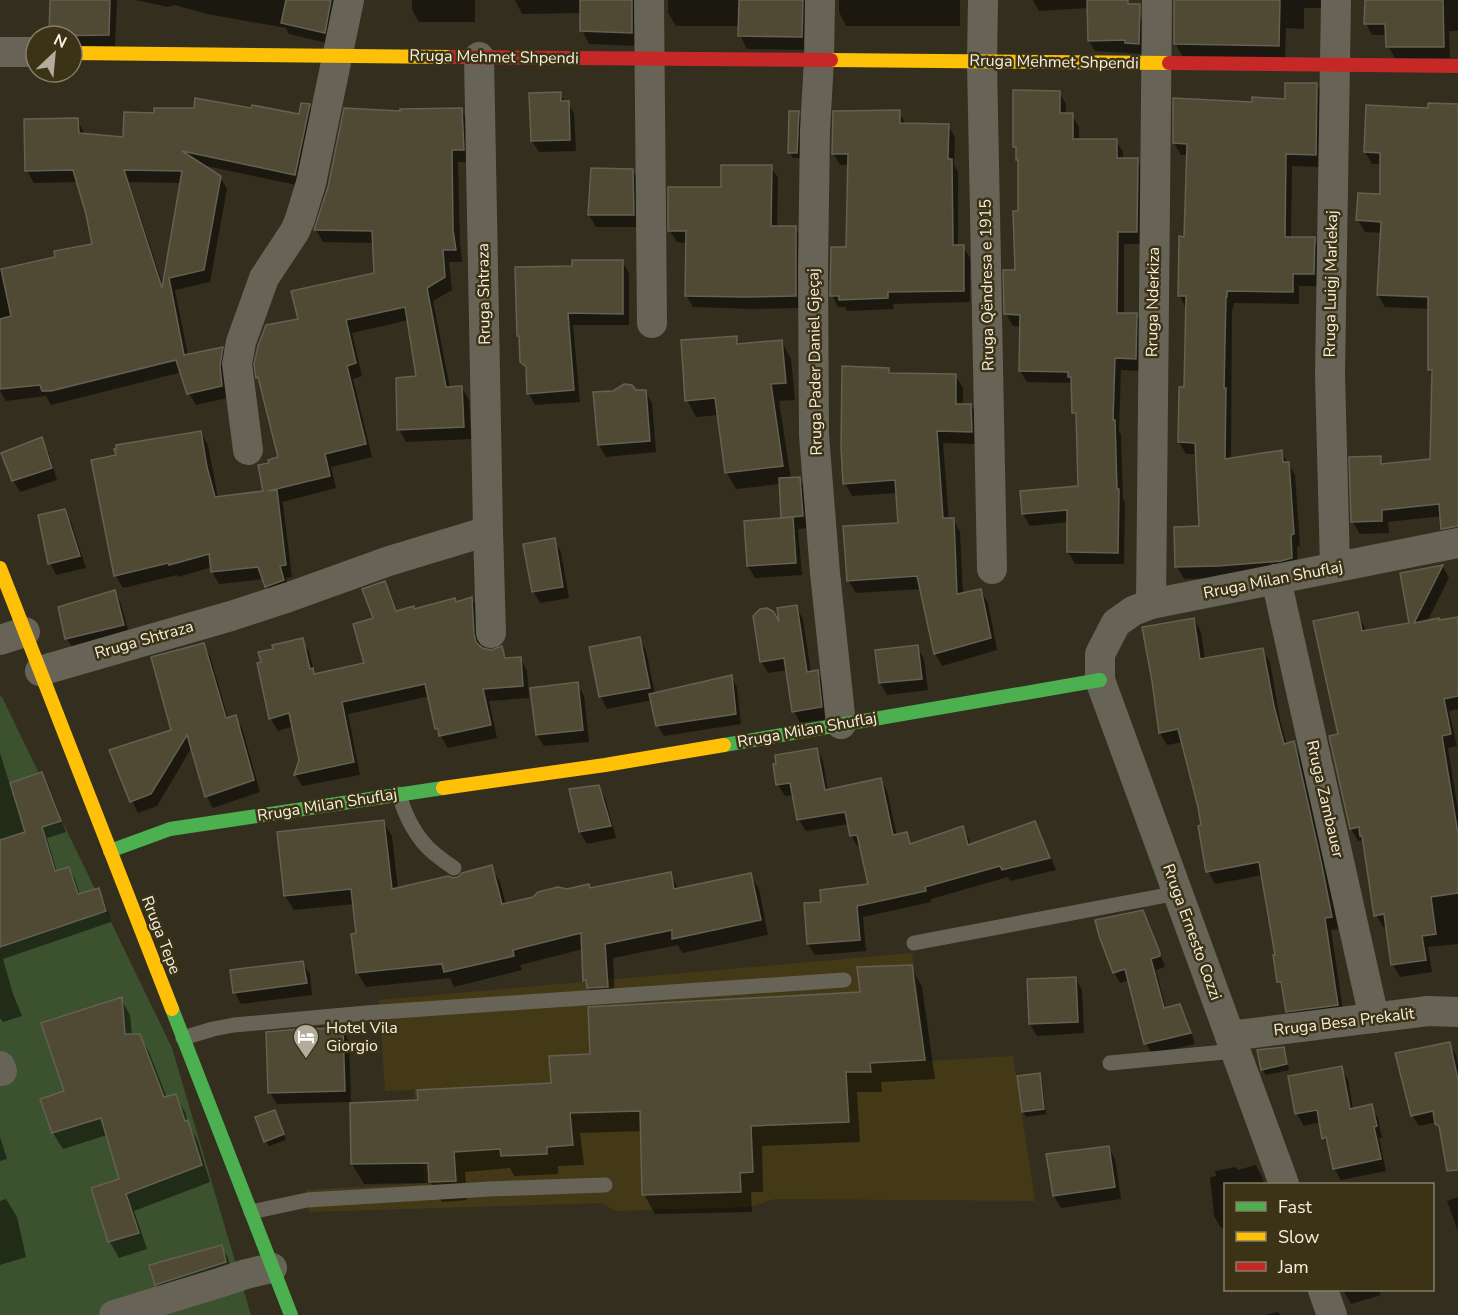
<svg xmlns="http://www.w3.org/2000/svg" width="1458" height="1315" viewBox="0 0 1458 1315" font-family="'Nunito Sans',sans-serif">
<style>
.built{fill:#443917}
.green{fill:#3c512e}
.shadow{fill:#0007;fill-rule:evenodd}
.building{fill:#504a34;stroke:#646052;stroke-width:1.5;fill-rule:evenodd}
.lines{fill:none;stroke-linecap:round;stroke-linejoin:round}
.lane{stroke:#676457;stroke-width:15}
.street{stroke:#676457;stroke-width:30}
.fast{stroke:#4caf50;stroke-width:14}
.slow{stroke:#ffc107;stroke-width:14}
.jam{stroke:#c62828;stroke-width:14}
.labels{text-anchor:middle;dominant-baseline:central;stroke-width:5;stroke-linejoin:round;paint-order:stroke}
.street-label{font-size:16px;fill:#f6f0df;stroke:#3c3216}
.poi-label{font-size:16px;fill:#f6f0df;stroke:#3c3216;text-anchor:start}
</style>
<rect width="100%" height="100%" fill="#342e1e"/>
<polygon class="built" points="912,953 927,1061 1013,1056 1035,1201 775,1199 749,1207 616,1211 602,1203 309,1212 306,1190 425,1183 414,1090 385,1091 379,1000"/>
<polygon class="green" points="0,696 2,697 172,1048 251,1315 0,1315"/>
<g class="shadow">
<polygon points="52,0 117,0 115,46 72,47 72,36 51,36"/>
<polygon points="136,0 343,0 331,44 289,34 286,28 207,14 175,5 168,7"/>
<polygon points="412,0 475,0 475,22 419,22 412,10"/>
<polygon points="515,0 646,0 639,46 589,44 582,30 581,13 522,14"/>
<polygon points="668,0 817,0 809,50 747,49 740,35 740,26 676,26 668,13"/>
<polygon points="839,0 960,0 960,26 846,26 839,12"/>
<polygon points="1033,0 1127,0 1127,15 1139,15 1145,26 1144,54 1095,51 1089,41 1088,8 1039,11"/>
<polygon points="1176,0 1329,0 1326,8 1304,8 1304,29 1286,28 1285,58 1182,56 1175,43"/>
<polygon points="1366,0 1458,0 1458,31 1449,31 1450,58 1395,58 1388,46 1387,35 1372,35 1366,23"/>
<polygon points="1317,85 1324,97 1322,167 1292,166 1291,239 1314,239 1321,251 1321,286 1299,286 1299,304 1234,303 1233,309 1232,309 1231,459 1281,452 1288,463 1295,475 1300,546 1297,547 1298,570 1225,578 1184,579 1177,567 1201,528 1197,454 1186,454 1179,442 1186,389 1186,308 1179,295 1186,238 1188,155 1181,155 1174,143 1253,103 1286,100"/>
<polygon points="1059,92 1066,104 1066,115 1072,115 1079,127 1079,141 1116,140 1123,152 1123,159 1137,159 1144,171 1143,244 1124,244 1124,315 1136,314 1143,326 1142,371 1121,370 1119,431 1121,434 1123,499 1125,503 1124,564 1075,564 1068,552 1069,522 1030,526 1023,514 1080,487 1078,419 1074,412 1073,383 1027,382 1020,371 1021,326 1013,326 1006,314 1016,271 1020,212 1018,152 1014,146"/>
<polygon points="560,93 565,102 568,102 574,114 576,151 539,152 532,141"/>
<path d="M 309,106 L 316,117 L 301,186 L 202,165 L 220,177 L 227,189 L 210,282 L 175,290 L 188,356 L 222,348 L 229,360 L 228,398 L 196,405 L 189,393 L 182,372 L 51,405 L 46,396 L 6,401 L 0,391 L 0,270 L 57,258 L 94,245 L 87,214 L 78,182 L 34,183 L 27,171 L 77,120 L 84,132 L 84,135 L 125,138 L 300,116 ZM 129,182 L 182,183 L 164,288 Z"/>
<polygon points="1458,106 1458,527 1448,527 1442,516 1388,522 1389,533 1360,534 1353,522 1380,458 1384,465 1431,461 1433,377 1429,369 1430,309 1385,307 1378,295 1382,233 1365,232 1358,220 1382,196 1382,164 1372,164 1365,152 1430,109"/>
<polygon points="461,110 468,122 470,162 458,162 460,244 462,262 449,262 452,290 433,301 450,388 462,388 469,400 471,439 406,442 399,429 418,377 409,320 352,333 362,376 353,379 372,457 331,467 336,488 282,502 283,504 292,577 286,578 290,593 273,599 264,579 219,584 212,572 212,567 178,577 177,575 123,588 116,576 92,462 201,433 208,445 218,498 265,493 270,465 279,458 261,383 258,377 256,364 300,320 375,274 374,243 323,242 316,230 401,112"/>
<polygon points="798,112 801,118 800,158 793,158 790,153"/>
<polygon points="899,112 905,123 948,126 955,137 954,165 958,172 958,247 963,247 970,258 970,302 893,304 894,309 847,311 845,307 838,307 832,295 847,248 849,165 840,165 833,153"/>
<polygon points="771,167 778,178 777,228 795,228 802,240 802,308 753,309 693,307 686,295 687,243 677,242 670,231"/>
<polygon points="632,170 639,182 640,227 596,227 589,215"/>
<polygon points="622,261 629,273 629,325 573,325 580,402 535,405 529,394 528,373 521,362 519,336 517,269 574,268"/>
<polygon points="736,338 740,345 782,342 791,359 795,400 779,401 791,479 799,479 806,490 809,528 798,529 802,575 755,578 748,566 745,522 783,519 781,484 736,489 726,472 719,415 696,417 687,400"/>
<polygon points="888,369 891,375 955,375 963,388 963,405 971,405 978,418 979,444 943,443 949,520 953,519 960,532 963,594 980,590 988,603 997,650 942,666 935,653 921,589 856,593 848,580 899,524 897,493 852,496 845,483"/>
<polygon points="635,391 645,391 652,403 656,452 606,457 599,445"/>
<polygon points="41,439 48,451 57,480 20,492 13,480"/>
<polygon points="64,510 71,522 86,568 56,575 50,563"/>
<polygon points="554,540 561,552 569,598 540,603 533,591"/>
<polygon points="1443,567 1449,578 1427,622 1440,622 1458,618 1458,709 1449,711 1457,746 1448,748 1458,810 1458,944 1428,947 1432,972 1400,977 1393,965 1387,927 1383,927 1376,915 1364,840 1358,841 1351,829 1331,737 1340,735 1357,614 1364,626 1366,632 1411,625 1402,574"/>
<polygon points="384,583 391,595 398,613 456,603 472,599 479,611 480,647 491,652 501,648 508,659 520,658 527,671 529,698 489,701 497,738 448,748 436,729 430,696 348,714 360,775 302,786 295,774 301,761 294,726 278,731 271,719 259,664 263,663 274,650 302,640 309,652 315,675 366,664"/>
<polygon points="115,592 121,604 130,637 74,650 67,639 60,608"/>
<polygon points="796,607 803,619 811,673 817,672 824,684 828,719 800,723 794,711 788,670 768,673 761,661"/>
<polygon points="1194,619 1201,632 1205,660 1262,650 1270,662 1280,720 1287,745 1293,743 1300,756 1329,880 1338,929 1331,930 1344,1017 1295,1024 1287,1011 1284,991 1279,982 1277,956 1263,875 1215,884 1208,871 1203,826 1183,742 1167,745 1160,733"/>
<polygon points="640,639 646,651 655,694 731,677 737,687 741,724 664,736 658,726 652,700 607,709 601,697 591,648"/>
<polygon points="203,644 210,656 228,718 235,716 242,728 260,792 213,808 207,797 192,747 157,806 138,813 132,801 173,731"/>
<polygon points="917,647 924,659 928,690 887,695 880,683 877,652"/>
<polygon points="577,684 584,696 589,742 544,746 537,735"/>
<polygon points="816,749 823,761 828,791 881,780 887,791 897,836 906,834 912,845 962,828 969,839 970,846 1035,823 1041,834 1056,870 1010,881 1008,877 931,899 931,902 863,917 866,951 815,955 808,944 823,903 870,886 861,846 858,847 851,836 849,824 806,831 799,820 794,795 785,796 778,785 775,765"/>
<polygon points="0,753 10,785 42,774 48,784 66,832 47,838 57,872 69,868 75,879 80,895 98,889 104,900 111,922 3,959 13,994 22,1016 3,1022 0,1018"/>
<polygon points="598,786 605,798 616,838 587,844 580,832 570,790"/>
<polygon points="383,821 392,836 398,890 453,879 491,867 500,882 506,905 670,874 679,890 750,875 759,889 768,935 682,953 678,945 613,958 615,1001 597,1002 585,980 583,949 520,965 522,970 454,987 450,978 366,987 357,972 358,934 354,904 294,910 285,896"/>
<polygon points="1142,911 1149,922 1165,967 1156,970 1166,1009 1180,1006 1186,1017 1195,1044 1152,1054 1146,1043 1129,980 1120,983 1114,972"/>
<polygon points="303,963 310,975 312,995 241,1004 235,993"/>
<polygon points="911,967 922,987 935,1079 881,1082 882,1092 857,1092 860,1142 762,1146 763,1192 751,1192 752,1212 655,1214 644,1194 642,1131 580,1133 584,1165 558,1166 558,1174 514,1176 510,1168 465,1172 467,1200 442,1202 431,1183 364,1184 352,1164 420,1102 552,1084 592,1055 862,993"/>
<polygon points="1075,978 1082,990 1084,1033 1037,1036 1030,1024"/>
<polygon points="121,999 130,1015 132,1035 139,1035 149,1052 167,1098 175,1096 185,1112 189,1126 197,1139 210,1182 134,1211 147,1249 119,1258 110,1242 93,1189 121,1180 107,1135 63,1149 53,1133 42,1100 66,1092"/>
<polygon points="342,1029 349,1041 351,1102 277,1104 270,1093"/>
<polygon points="1449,1044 1456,1055 1458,1066 1458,1159 1436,1122 1419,1126 1412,1115"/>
<polygon points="1283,1048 1286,1054 1289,1070 1266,1075 1262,1069"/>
<polygon points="1341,1068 1348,1080 1353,1109 1371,1106 1378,1118 1382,1138 1379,1138 1386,1171 1341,1180 1334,1168 1330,1149 1324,1138 1321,1122 1304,1126 1297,1114 1290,1077"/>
<polygon points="1039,1075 1042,1080 1046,1114 1026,1117 1023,1112"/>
<polygon points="277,1117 286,1140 269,1146 265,1141"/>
<polygon points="0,1137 7,1159 0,1161"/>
<polygon points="1108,1147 1115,1159 1121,1199 1061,1208 1054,1196"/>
<polygon points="1256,1165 1262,1177 1264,1184 1226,1184 1226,1227 1221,1228 1214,1216 1210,1177 1216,1176 1215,1171 1236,1167 1238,1170"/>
<polygon points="1458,1197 1458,1232 1447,1201"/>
<polygon points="6,1199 17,1217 26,1257 0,1265 0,1201"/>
<polygon points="221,1247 228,1258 232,1274 163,1296 156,1284"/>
<polygon points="1343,1290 1379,1290 1381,1295 1351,1304"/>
<polygon points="1278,1312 1280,1315 1265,1315"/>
</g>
<g class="building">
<polygon points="50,0 110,0 109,35 49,36"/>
<polygon points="286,0 331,0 325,33 281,23"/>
<polygon points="580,0 632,0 632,33 580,31"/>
<polygon points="739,0 803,0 802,37 738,36"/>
<polygon points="1087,0 1128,0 1128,4 1140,4 1139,44 1125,43 1125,40 1088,41"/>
<polygon points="1174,0 1280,0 1279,46 1174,44"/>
<polygon points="1365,0 1443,0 1444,47 1386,47 1385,24 1364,24"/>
<polygon points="1285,83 1317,83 1316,155 1286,154 1285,237 1315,237 1314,274 1293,274 1293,292 1227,291 1227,297 1226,297 1224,388 1226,388 1225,459 1282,450 1283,462 1289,462 1294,534 1291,535 1292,558 1281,561 1218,566 1175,567 1174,527 1199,526 1195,443 1178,442 1179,387 1184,387 1186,296 1178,296 1179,236 1184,237 1187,144 1173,143 1173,98 1252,102 1252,97 1285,99"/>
<polygon points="1013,90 1060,91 1060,113 1073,113 1073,139 1117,139 1117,158 1138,158 1137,232 1118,232 1117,313 1137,313 1136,359 1115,358 1113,420 1115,420 1117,489 1119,489 1118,553 1067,552 1067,510 1022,514 1020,491 1078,486 1076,413 1072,413 1071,377 1068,377 1068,372 1019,371 1020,315 1004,314 1003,270 1015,270 1013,211 1018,211 1018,160 1016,160 1016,147 1013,147"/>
<polygon points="561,92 561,101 569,101 570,140 531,141 529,93"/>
<path d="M 195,98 L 251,108 L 252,105 L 299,114 L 301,103 L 310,104 L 295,175 L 182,151 L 221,176 L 204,270 L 169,278 L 184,355 L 223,347 L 220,366 L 222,386 L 187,394 L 176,360 L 51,391 L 42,391 L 40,385 L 0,389 L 0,319 L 11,316 L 1,269 L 55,257 L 54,251 L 92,244 L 86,214 L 73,170 L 25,171 L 24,119 L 78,118 L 79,133 L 123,137 L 124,112 L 154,113 L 154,108 L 194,108 ZM 124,170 L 182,171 L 162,288 Z"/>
<polygon points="1428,103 1458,104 1458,526 1441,529 1439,504 1382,510 1382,521 1351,522 1349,457 1381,456 1381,464 1430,459 1432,370 1428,370 1428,297 1377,295 1381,222 1356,220 1358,193 1380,194 1380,153 1364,152 1366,105 1428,108"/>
<polygon points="344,108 400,111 400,109 462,108 464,150 452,150 453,230 456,250 443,250 445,277 427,288 446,387 462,386 464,427 397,430 396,378 416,376 405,307 346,320 356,363 347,366 366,444 325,454 330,476 268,491 277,490 286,565 280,566 284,580 265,587 258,567 211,572 209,554 169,565 168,563 114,576 91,460 116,455 114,449 116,449 116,445 201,431 207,467 215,497 263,491 258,465 269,463 268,460 278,457 258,377 256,378 254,364 258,346 266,325 298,319 291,291 374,273 372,231 314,230 328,187"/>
<polygon points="900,110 900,123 949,124 948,159 952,159 953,245 964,245 964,291 888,292 888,298 839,300 839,296 830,296 831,247 846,247 848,154 832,154 833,111"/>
<polygon points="789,111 799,111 797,153 788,153"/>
<polygon points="721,165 772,165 771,226 796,226 796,296 745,297 685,296 686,231 668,231 668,187 721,187"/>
<polygon points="591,168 633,169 634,215 588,215"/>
<polygon points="572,260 623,260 623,314 568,313 574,390 527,394 526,367 520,362 519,336 517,336 515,267 572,266"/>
<polygon points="737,336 737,344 782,340 786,383 771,384 783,466 725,473 715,398 685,401 681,340"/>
<polygon points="842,366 889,368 889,373 956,374 956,404 971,404 972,432 937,431 943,518 954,518 957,594 981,589 991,638 934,654 917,576 847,581 843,526 898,523 895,480 843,484 841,447"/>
<polygon points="624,384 632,385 636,390 646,390 650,441 598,445 593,392 613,391"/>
<polygon points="42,437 52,468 12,481 1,453"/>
<polygon points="800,477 803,516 781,518 779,478"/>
<polygon points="65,509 80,556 48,564 38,515"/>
<polygon points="793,517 796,563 747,566 744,521"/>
<polygon points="555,538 563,587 532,592 523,544"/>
<polygon points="1443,565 1414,623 1439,618 1439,620 1458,617 1458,696 1444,699 1451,734 1442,736 1458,834 1458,893 1431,897 1436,934 1422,936 1426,960 1391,965 1384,914 1374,916 1362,836 1360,836 1359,827 1350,829 1329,736 1338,734 1313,621 1358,612 1362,631 1409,623 1400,573"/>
<polygon points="385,581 396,611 414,606 414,609 455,598 456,602 472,597 474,634 476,642 482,648 491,650 502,646 505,658 521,657 523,686 483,689 491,725 439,736 438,729 435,729 425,684 342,702 354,762 294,775 299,760 289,713 269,719 257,663 261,662 258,652 273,649 272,645 303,638 310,669 313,668 314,674 364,663 353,624 373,618 362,589"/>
<polygon points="115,590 124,625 65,639 58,607"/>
<polygon points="797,605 807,672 818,670 822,707 792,712 784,658 760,662 753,616 760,609 767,608 773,611 779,621 777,608"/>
<polygon points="1194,618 1200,659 1263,648 1274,706 1284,744 1294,741 1295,745 1322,866 1332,917 1325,918 1338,1005 1286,1012 1281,982 1277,982 1273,955 1275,955 1259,862 1206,872 1198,826 1201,825 1198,807 1178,729 1159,733 1152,681 1142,627"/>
<polygon points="640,637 650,688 599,697 589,647"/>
<polygon points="204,643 226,718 236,715 254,780 205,797 187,735 151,794 130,802 109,750 171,730 151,657"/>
<polygon points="918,645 922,679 879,683 875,650"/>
<polygon points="732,675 736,714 656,726 649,694"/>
<polygon points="578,682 583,730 536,735 530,688"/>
<polygon points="817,748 825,790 881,778 893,835 907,832 910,844 963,826 968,845 1035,821 1050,858 1002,870 1000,866 925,887 926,891 857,906 860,940 807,944 804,903 821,902 820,890 868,884 857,835 850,836 845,812 797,820 790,783 776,785 773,764 776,764 775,755"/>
<polygon points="42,772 61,821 42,827 55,871 69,867 78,894 99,888 106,911 0,947 0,840 25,832 10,783"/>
<polygon points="599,785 611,826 579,832 569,789"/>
<polygon points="384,820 392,889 448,876 453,878 458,877 462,873 492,865 502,904 533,897 538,892 558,887 567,889 589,884 590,888 671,872 674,889 751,873 761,920 672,939 672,930 605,944 608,987 587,988 586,980 583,981 581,933 513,950 514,956 444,972 442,964 356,973 351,934 356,933 351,889 284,896 277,832"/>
<polygon points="1143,910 1160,953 1160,956 1151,959 1164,1008 1180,1004 1191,1033 1144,1044 1125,969 1113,973 1099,936 1095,920"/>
<polygon points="303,961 307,983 233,993 230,970"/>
<polygon points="912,965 925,1060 870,1063 871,1072 846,1072 849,1122 751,1126 753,1172 740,1173 741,1192 642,1195 640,1111 570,1113 573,1145 547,1147 547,1154 501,1156 500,1149 454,1152 456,1181 429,1182 428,1163 351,1164 350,1103 418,1100 417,1090 551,1083 549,1056 590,1054 588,1007 860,992 857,967"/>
<polygon points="1076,977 1078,1022 1029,1024 1027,979"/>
<polygon points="122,997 125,1034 140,1034 164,1097 176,1094 185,1121 188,1120 202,1165 126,1194 139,1233 108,1242 91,1188 119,1179 101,1118 52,1133 40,1099 64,1091 41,1023"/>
<polygon points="343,1028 345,1091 268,1093 266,1032 300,1029"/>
<polygon points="1450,1042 1458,1080 1458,1170 1447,1171 1439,1126 1435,1124 1433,1111 1411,1116 1395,1053"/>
<polygon points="1284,1047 1287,1064 1261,1070 1257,1050"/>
<polygon points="1342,1066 1350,1109 1372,1104 1377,1126 1374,1127 1381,1159 1333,1169 1326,1137 1322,1139 1317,1110 1295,1114 1288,1076"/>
<polygon points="1040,1073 1044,1109 1022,1112 1017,1076"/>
<polygon points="275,1110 284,1134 264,1142 255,1117"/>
<polygon points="1109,1146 1115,1187 1053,1196 1046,1154"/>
<polygon points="222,1245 226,1262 155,1285 149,1265"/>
</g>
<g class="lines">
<g class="lane">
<path d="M 399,794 C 405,816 417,840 435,854 C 441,859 448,864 454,868"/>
<polyline points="914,943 1178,893"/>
<polyline points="183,1038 213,1029 234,1025 366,1013 844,980"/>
<polyline points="1110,1063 1235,1051"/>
<polyline points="251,1212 307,1200 490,1189 605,1185"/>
</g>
<g class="street">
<polyline points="649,0 652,323"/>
<polyline points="820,0 819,60 815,130 813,270 814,435 825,573 841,724"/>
<polyline points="983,0 982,62 992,569"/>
<polyline points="0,52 36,52"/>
<polyline points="479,57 488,531 491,633"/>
<polyline points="248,450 237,364 241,342 264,278 295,231 300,219 311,183 349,0"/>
<polyline points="1335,567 1330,374 1336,0"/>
<polyline points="1276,579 1374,1018"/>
<polyline points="1151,604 1157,0"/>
<polyline points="0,640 25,632"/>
<polyline points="40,671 231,616 289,597 389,561 488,531"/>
<polyline points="1230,1036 1428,1011 1458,1012"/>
<polyline points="0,1066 2,1071 0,1071"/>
<polyline points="1284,1184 1100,680 1100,654 1116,623 1133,611 1151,604 1458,543"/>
<polyline points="1323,1290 1332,1315"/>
<polyline points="114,1315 222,1282 246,1274 272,1268"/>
</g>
<g class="fast">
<polyline points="724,745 1100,680"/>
<polyline points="110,851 170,829 443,788"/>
<polyline points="172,1009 291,1315"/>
</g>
<g class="slow">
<polyline points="72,53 451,57"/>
<polyline points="831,60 1169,63"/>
<polyline points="0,568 172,1009"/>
<polyline points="443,788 605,765 724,745"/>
</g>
<g class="jam">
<polyline points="451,57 831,60"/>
<polyline points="1169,63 1458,66"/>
</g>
</g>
<defs>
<symbol id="hotel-pin" viewBox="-11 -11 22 30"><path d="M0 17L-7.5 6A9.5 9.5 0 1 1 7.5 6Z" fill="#b2ac9b" stroke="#3c3216"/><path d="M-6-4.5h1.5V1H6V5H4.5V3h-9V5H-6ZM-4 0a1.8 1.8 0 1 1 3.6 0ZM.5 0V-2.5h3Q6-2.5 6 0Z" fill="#fff"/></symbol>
</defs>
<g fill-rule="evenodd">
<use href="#hotel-pin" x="291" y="1022" width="30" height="40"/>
</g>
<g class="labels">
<g class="street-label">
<text transform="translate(494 57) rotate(1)">Rruga Mehmet Shpendi</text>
<text transform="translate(1054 62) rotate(1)">Rruga Mehmet Shpendi</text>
<text transform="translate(1331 284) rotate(-89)">Rruga Luigj Marlekaj</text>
<text transform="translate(987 285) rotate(-91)">Rruga Qëndresa e 1915</text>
<text transform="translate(484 294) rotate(-91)">Rruga Shtraza</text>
<text transform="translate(1153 302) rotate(-89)">Rruga Nderkiza</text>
<text transform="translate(815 362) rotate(-91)">Rruga Pader Daniel Gjeçaj</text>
<text transform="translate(1273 580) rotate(-11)">Rruga Milan Shuflaj</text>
<text transform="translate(144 640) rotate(-16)">Rruga Shtraza</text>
<text transform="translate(807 730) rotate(-10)">Rruga Milan Shuflaj</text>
<text transform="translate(1325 799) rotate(77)">Rruga Zambauer</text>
<text transform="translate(327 805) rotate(-9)">Rruga Milan Shuflaj</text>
<text transform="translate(1192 932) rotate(70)">Rruga Ernesto Cozzi</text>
<text transform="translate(161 935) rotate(69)">Rruga Tepe</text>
<text transform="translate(1344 1022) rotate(-7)">Rruga Besa Prekalit</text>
</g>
<g class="poi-label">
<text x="326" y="1028">Hotel Vila<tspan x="326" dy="18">Giorgio</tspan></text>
</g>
</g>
<rect x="1224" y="1183" width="210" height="108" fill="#3c3216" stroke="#867e66" stroke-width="1.5"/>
<rect x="1236" y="1202" width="30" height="9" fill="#4caf50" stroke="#867e66" stroke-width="1.5"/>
<text x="1278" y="1213" font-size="18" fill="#f6f0df">Fast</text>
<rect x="1236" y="1232" width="30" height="9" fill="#ffc107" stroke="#867e66" stroke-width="1.5"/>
<text x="1278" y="1243" font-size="18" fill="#f6f0df">Slow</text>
<rect x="1236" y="1262" width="30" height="9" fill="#c62828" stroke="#867e66" stroke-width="1.5"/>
<text x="1278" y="1273" font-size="18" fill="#f6f0df">Jam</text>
<g transform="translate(54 54) rotate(26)"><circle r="28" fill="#3c3216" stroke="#867e66" stroke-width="1.5"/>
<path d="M0-4.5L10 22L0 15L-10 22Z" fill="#b2ac9b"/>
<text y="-9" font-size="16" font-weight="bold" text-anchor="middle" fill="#f6f0df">N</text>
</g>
</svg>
